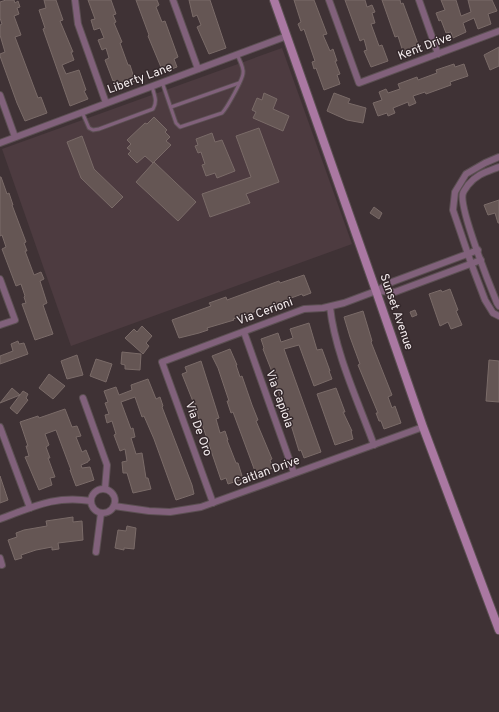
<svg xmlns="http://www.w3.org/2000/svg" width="499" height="712" viewBox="0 0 499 712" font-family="Overpass,sans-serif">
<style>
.built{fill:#4d3b40}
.building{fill:#655654;stroke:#7a6b68}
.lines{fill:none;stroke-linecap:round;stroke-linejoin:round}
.lane-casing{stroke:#5c5053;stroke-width:5}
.street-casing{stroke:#5c5053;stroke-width:8}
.secondary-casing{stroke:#5c5053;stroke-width:10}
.lane{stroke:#81617b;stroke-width:3}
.street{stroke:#81617b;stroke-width:6}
.secondary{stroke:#aa78a2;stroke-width:8}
.labels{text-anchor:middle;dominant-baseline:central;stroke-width:3;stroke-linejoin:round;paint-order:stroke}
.street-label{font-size:12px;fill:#f4ecee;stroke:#34282b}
</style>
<rect width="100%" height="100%" fill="#3f3235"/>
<polygon class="built" points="282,48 352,244 71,346 2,149"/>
<g class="building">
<polygon points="6,0 14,0 15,3 18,1 20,7 17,8 19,14 14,16 21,35 15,37 38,98 41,97 47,113 25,121 17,103 0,56 0,54 5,52 0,35 0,25 2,24 0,18 0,2"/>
<polygon points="44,0 56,0 63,20 60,21 73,52 71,52 74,60 62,65 66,74 79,70 86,90 84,91 88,99 70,106 43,29 45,28 39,10 46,8"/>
<polygon points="88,0 111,0 116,14 113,15 116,22 114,23 122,42 120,43 128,65 130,65 135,81 117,88 114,80 113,81 105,60 109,58 106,48 102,50 98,40 104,38 100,28 94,30 91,20 95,19"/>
<polygon points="136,0 157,0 159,5 156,7 162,22 165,21 178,57 174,59 177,67 163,72 148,36 149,35"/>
<polygon points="189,0 210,0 226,48 209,54 197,27 201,25 197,15 193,17"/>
<polygon points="294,0 314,0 327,34 323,35 330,51 333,49 337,61 335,61 340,74 337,75 340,84 324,90 316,68 314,69 312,62 315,61 304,29 301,31 298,24 301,22"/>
<polygon points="345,0 365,0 367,7 372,5 375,12 372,13 375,23 371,24 379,46 382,45 388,61 371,67 364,51 367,50 364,39 360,41"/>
<polygon points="382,0 400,0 401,4 403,3 418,44 412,47 413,52 404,55 398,36 395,37"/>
<polygon points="441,0 456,0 461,16 471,12 468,0 492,0 497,11 488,14 491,24 478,29 474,18 463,23 466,32 453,38 451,32 446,33 441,20 439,21 436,13 445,10"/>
<polygon points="499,47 499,66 490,70 484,55"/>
<polygon points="454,64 455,67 464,64 468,76 450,82 451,85 426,94 425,92 413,96 416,103 409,106 408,102 393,108 395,113 388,116 387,113 378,116 373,103 382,100 379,92 386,89 388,93 400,89 398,84 417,77 418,80 437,73 436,70"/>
<polygon points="264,93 277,99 273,109 289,116 283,131 253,118 256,112 252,110 257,98 262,100"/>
<polygon points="334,93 350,99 348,103 366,108 363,123 347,120 327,111"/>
<polygon points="154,117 167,130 165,132 170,137 166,141 171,145 153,163 145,156 137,163 128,154 131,151 127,148 131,144 127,140 145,123 147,124"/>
<polygon points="259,128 279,182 246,194 250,203 210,217 202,194 251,177 236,136"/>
<polygon points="212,133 215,142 222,140 235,171 217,178 215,173 206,176 202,165 205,164 201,152 198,153 195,146 198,145 196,139"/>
<polygon points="82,136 94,169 123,197 112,208 81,178 67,142"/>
<polygon points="154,162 196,202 178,221 136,182"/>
<polygon points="0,177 1,177 7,194 9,193 13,205 12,205 26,242 24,243 27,251 25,251 34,275 41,272 44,279 40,281 47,303 43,305 53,334 35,340 22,304 26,303 24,297 25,296 21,284 16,286 2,249 6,247 2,235 0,236"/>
<polygon points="499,200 499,223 498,223 495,213 488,215 484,205"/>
<polygon points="374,207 382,213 379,219 370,213"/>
<polygon points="304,275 311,293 303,296 302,294 253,312 253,313 245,316 244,315 233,319 234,320 207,328 208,330 199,333 179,338 172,320 211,306 209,303 226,297 227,300 268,285 279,281 280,283"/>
<polygon points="450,289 458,310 456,311 462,325 451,329 448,322 440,326 429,294 441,290 442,292"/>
<polygon points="415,310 417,315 412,317 410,312"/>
<polygon points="363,311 372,341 371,342 392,395 388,397 392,408 395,406 401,423 384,429 381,421 379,421 376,413 378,413 358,365 360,364 350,337 344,317"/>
<polygon points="309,323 317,350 322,349 330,371 329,371 332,379 314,386 299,345 284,349 321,452 304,458 301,450 299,451 288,415 287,416 284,407 285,407 276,387 278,387 263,349 264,348 261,339 278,333 281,342 293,338 290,329"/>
<polygon points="142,326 152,336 146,343 149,346 143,354 125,338 134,329 137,332"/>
<polygon points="18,341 19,344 24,343 28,354 0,364 0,356 13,351 11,344"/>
<polygon points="230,349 237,365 236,365 240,377 242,376 252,405 258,420 256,421 272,459 270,460 273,468 256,474 233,412 231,413 227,401 229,401 218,368 212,356"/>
<polygon points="122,352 141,354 140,370 125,369 125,365 121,364"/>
<polygon points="77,355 83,375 67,379 61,361"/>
<polygon points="96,359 112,364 106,382 90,376"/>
<polygon points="489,360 499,361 499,402 486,401"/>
<polygon points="201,361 219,418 216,419 220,433 225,431 228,440 227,440 236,463 238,463 243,479 228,484 226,478 221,480 202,424 200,424 195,403 194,404 182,374 187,372 185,367"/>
<polygon points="49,374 65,386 53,399 39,388"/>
<polygon points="148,379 156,399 160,397 163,406 162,407 192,485 194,494 176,500 154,439 144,416 142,417 135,397 121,402 131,429 133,428 135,437 131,438 136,454 142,453 146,478 148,478 151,489 133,493 127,473 123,473 122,462 127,461 125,449 120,451 114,435 116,434 112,421 107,423 105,415 109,414 105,403 108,402 104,391 116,387 119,395 132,390 131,385"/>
<polygon points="12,388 20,395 0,403"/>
<polygon points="336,388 345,412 343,412 352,431 351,431 353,439 335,445 317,394"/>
<polygon points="23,391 28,394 26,398 28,400 17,414 10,408"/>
<polygon points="65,409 72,427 77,426 81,436 76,437 82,452 86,450 90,460 88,461 88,462 81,465 82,468 90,467 94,480 76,486 70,470 71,470 56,430 45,434 49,445 46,447 50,458 48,458 55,477 50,478 52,485 39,490 25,457 29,456 26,446 28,446 20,422 38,416 39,418"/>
<polygon points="0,476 8,500 0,503"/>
<polygon points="73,517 73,522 82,521 83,540 58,543 59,549 52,550 52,547 36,550 21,555 22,558 15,560 8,540 17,537 16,533 24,530 47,526 46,521"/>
<polygon points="127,526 136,528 134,549 124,548 124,550 115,548 118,530 126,531"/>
</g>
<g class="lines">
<defs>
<g id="lane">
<path d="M 162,82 L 176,123 L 180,127 L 222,113 C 227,108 243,79 243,73 C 244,67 239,60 237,54"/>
<polyline points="171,107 239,83"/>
<path d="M 82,112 L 89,128 L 93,130 L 99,129 L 153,109 C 158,101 154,95 152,86"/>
</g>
<g id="street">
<polyline points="75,0 78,24 106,103"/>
<polyline points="173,0 198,69"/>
<polyline points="329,0 359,83 499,31"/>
<polyline points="419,0 438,54"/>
<polyline points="0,95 15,137"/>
<polyline points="0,143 287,36"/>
<polyline points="499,157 485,163 466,174 455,192 453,210 471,263 485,300 493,313 499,316"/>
<path d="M 499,167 C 486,172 477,174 468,185 C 467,187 464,190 463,193 C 458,206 490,286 497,303 L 499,306"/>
<polyline points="0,279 15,320 0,325"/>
<polyline points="378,291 395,292 481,260"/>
<path d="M 330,307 C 335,353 358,401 374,445"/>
<polyline points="244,332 294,473"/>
<polyline points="83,398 107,465 105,489"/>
<polyline points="0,427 30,508"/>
<circle cx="103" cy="501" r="12"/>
<polyline points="213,503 162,362 304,309 323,308 344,303 376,291 392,282 478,250"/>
<polyline points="114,506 149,511 170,512 201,507 423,427"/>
<path d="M 0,519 C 33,507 55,495 91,501"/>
<polyline points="96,552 101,513"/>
<polyline points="0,558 2,565"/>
</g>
<polyline id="secondary" points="274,0 376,291 423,427 499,630"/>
</defs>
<use href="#lane" class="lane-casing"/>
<use href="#street" class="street-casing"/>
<use href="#secondary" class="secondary-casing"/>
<use href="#lane" class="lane"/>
<use href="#street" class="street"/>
<use href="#secondary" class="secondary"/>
</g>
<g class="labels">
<g class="street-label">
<text transform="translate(425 47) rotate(-21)">Kent Drive</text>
<text transform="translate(140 79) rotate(-20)">Liberty Lane</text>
<text transform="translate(265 312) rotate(-20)">Via Cerioni</text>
<text transform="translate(396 312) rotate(71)">Sunset Avenue</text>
<text transform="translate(279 399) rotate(70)">Via Capiola</text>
<text transform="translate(198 429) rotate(70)">Via De Oro</text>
<text transform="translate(267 472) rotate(-20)">Caitlan Drive</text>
</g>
</g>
</svg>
